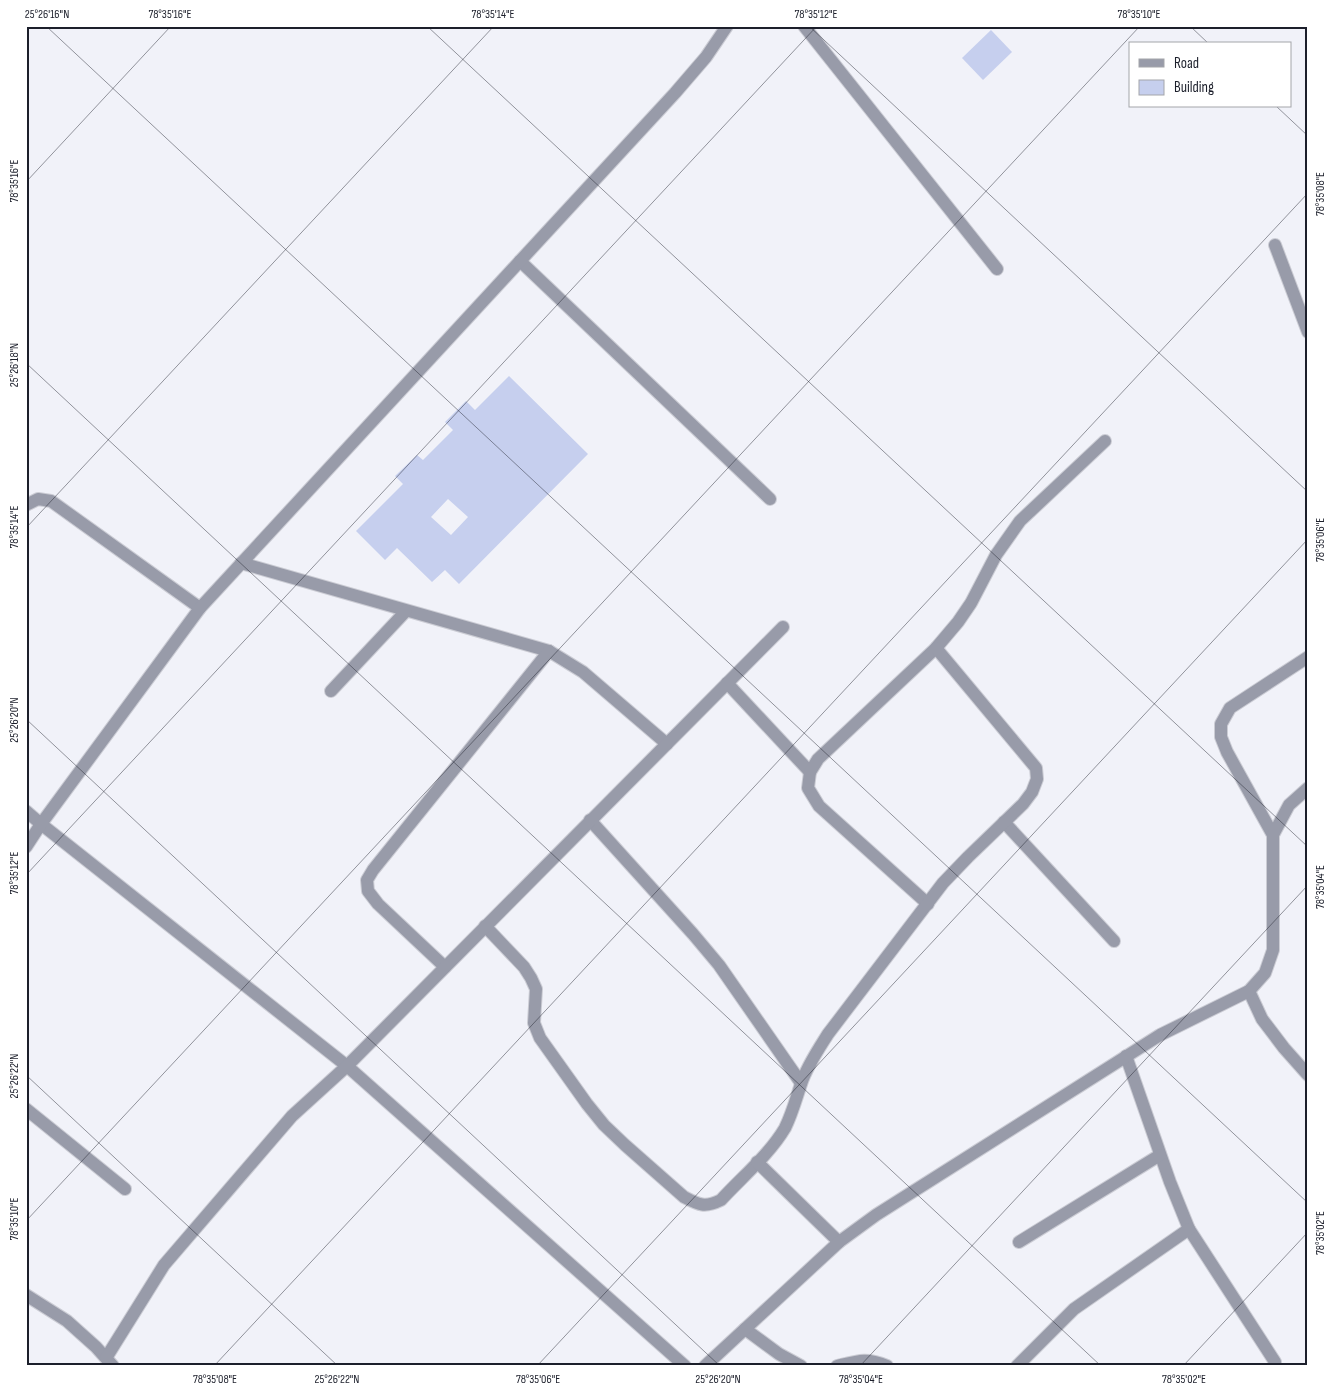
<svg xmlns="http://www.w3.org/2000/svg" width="1334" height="1392" viewBox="0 0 1334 1392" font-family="'Sofia Sans Condensed',sans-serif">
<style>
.building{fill:#c6cfee;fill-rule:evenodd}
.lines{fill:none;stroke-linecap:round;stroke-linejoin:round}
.minor-casing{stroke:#cbccd4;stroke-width:14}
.minor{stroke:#989ba9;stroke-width:12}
.ticks{fill:none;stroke:#1c1f2b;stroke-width:1;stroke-opacity:0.45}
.neatline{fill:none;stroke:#1c1f2b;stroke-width:2}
.ticks-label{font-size:12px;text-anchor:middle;fill:#1c1f2b}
</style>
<rect width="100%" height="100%" fill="#f1f2f9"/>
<g class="building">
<polygon points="991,30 1012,52 983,80 962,58"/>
<path d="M 509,376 L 588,454 L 459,584 L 445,570 L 432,582 L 397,548 L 385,560 L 356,531 L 403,484 L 395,476 L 417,455 L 423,460 L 453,430 L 445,422 L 466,401 L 475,410 ZM 448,499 L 468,517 L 451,535 L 431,517 Z"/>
</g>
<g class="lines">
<defs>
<g id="minor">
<polyline points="804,26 997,269"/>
<polyline points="1275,245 1308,332"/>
<polyline points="520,261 770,499"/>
<polyline points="26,505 38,499 51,501 200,608"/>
<polyline points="241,563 549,651 583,672 667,744"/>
<polyline points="727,683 810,772"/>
<polyline points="331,691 406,611"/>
<polyline points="26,811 41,824 347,1066 685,1366"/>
<polyline points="590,820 693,934 719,965 801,1083"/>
<polyline points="1004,822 1114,941"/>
<polyline points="1273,835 1227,752 1221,737 1221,724 1230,708 1308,657"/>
<polyline points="26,847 41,824 200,608 675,93 706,57 727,26"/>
<polyline points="928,904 819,806 808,788 810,772 818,759 936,648 958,622 971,603 996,555 1020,521 1105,441"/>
<path d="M 485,926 L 524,967 L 531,978 L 536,989 L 534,1023 L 540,1038 L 587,1104 L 604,1125 L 625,1145 L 684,1197 C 699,1205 705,1208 721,1200 C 742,1177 769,1155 785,1128 C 792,1114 796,1099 801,1084 C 807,1066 818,1050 828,1034 L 943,883 L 968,857 L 1023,804 L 1032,792 L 1037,779 L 1036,768 L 936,648"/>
<polyline points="445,967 378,904 368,891 367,880 373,870 549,651"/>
<polyline points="1249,991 1262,1019 1284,1048 1308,1075"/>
<polyline points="1126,1056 1170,1182 1189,1229 1275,1362"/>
<polyline points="26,1109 125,1189"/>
<polyline points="757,1162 839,1242"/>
<polyline points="1019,1242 1160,1155"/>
<polyline points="26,1295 67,1321 96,1347 113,1366"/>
<polyline points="745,1329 779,1354 801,1366"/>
<polyline points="106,1358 164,1265 292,1116 347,1066 783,627"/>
<polyline points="705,1366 839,1242 876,1215 1160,1035 1249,991 1265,973 1273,950 1273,835 1289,805 1308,788"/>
<path d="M 837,1366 C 857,1361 867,1357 887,1366"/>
<polyline points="1017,1366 1074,1309 1189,1229"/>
</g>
</defs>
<use href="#minor" class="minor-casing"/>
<use href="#minor" class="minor"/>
</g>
<path class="ticks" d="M 46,26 L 1308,1203M 427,26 L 1308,847M 809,26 L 1308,492M 1190,26 L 1209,44M 1276,106 L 1308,136M 26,182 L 171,26M 26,363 L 1101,1366M 26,528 L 494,26M 26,719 L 720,1366M 26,875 L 817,26M 26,1075 L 338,1366M 26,1221 L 1140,26M 214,1366 L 1308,193M 537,1366 L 1308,539M 860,1366 L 1308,885M 1183,1366 L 1308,1232"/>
<rect width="1334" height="1392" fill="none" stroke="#ffffff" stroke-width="55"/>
<rect x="1129" y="42" width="162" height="65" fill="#ffffff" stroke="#a4a5aa"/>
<rect x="1139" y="59" width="25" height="8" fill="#989ba9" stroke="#a4a5aa"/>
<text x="1174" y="68" font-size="15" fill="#1c1f2b">Road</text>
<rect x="1139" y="80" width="25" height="15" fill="#c6cfee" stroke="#a4a5aa"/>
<text x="1174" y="92" font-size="15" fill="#1c1f2b">Building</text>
<rect x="28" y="28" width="1278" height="1336" class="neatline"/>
<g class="ticks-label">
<text x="47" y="18">25°26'16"N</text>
<text x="170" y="18">78°35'16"E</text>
<text x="493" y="18">78°35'14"E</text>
<text x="816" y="18">78°35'12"E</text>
<text x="1139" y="18">78°35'10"E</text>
<text transform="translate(14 181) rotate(-90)" y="4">78°35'16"E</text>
<text transform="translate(1320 194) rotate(-90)" y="4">78°35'08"E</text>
<text transform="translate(14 365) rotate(-90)" y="4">25°26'18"N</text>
<text transform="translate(14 527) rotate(-90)" y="4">78°35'14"E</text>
<text transform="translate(1320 540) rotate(-90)" y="4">78°35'06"E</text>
<text transform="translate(14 720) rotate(-90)" y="4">25°26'20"N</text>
<text transform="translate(14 873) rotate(-90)" y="4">78°35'12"E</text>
<text transform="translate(1320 887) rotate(-90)" y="4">78°35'04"E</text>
<text transform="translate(14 1076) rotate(-90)" y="4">25°26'22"N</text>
<text transform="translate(14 1219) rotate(-90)" y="4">78°35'10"E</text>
<text transform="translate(1320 1233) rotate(-90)" y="4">78°35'02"E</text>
<text x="215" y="1383">78°35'08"E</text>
<text x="337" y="1383">25°26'22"N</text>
<text x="538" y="1383">78°35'06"E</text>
<text x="718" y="1383">25°26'20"N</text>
<text x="861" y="1383">78°35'04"E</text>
<text x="1184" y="1383">78°35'02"E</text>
</g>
</svg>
